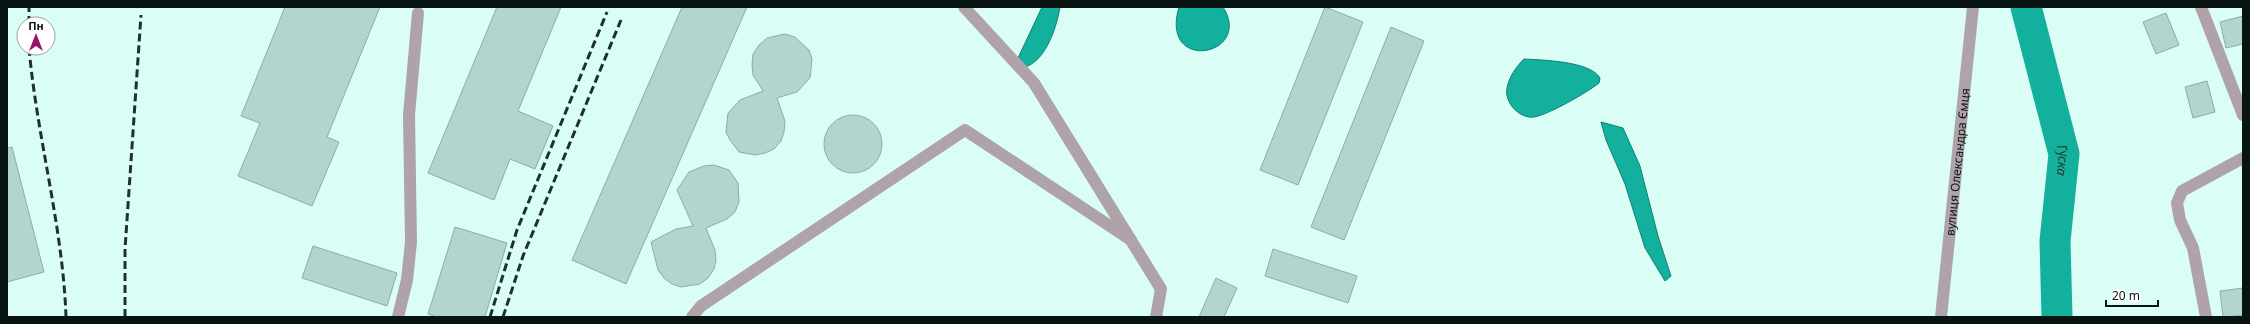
<svg xmlns="http://www.w3.org/2000/svg" width="2250" height="324" viewBox="0 0 2250 324" font-family="'Noto Sans',sans-serif">
<style>
.water{fill:#13b19d;stroke:#108273}
.lines{fill:none;stroke-linecap:round;stroke-linejoin:round}
.river{stroke:#13b19d;stroke-width:31}
.building{fill:#b2d5cd;stroke:#8cada6}
.minor{stroke:#afa2a8;stroke-width:12}
.rail{stroke:#21302d;stroke-width:3;stroke-dasharray:8 4;stroke-linecap:butt}
.labels{text-anchor:middle;dominant-baseline:central;stroke-width:3;stroke-linejoin:round;paint-order:stroke}
.street-label{font-size:12px;fill:#081412;stroke:#fff}
.water-label{font-size:13px;font-style:italic;fill:#213834;stroke:#fff}
</style>
<rect width="100%" height="100%" fill="#dafdf5"/>
<g class="water">
<path d="M 1042,7 L 1060,7 C 1057,26 1046,61 1025,67 L 1018,58 Z"/>
<path d="M 1179,7 L 1223,7 C 1254,56 1159,74 1179,7 Z"/>
<path d="M 1524,59 C 1542,60 1590,61 1600,78 L 1599,83 C 1588,92 1548,115 1534,117 C 1520,119 1504,103 1507,88 C 1509,77 1516,67 1524,59 Z"/>
<polygon points="1601,122 1623,128 1640,166 1658,236 1671,276 1665,281 1645,248 1625,184 1606,140"/>
</g>
<g class="lines">
<path class="river" id="s1" d="M 2026,7 L 2064,154 L 2055,241 L 2057,317"/>
</g>
<g class="building">
<polygon points="285,7 380,7 327,137 339,142 312,206 238,176 260,123 241,116"/>
<polygon points="497,7 561,7 518,111 553,126 535,169 510,159 494,200 428,173"/>
<polygon points="682,7 747,7 626,284 572,260"/>
<polygon points="1325,7 1363,22 1298,185 1260,170"/>
<polygon points="2166,13 2179,45 2156,54 2143,22"/>
<polygon points="2243,16 2243,44 2226,48 2220,22"/>
<polygon points="1391,27 1424,41 1344,240 1311,227"/>
<polygon points="785,34 795,37 809,50 812,59 810,78 797,92 777,98 785,121 784,132 781,141 774,149 765,153 755,155 739,152 730,140 726,132 728,113 740,100 763,91 753,75 752,65 753,54 759,45 767,38"/>
<polygon points="2207,81 2215,112 2193,118 2185,87"/>
<circle cx="853" cy="144" r="29"/>
<polygon points="12,147 44,272 7,282 7,148"/>
<polygon points="714,165 729,170 738,183 739,202 735,212 727,219 706,228 715,250 716,260 714,269 708,278 700,284 681,287 672,284 664,278 658,270 651,242 676,229 693,226 677,190 689,172 704,166"/>
<polygon points="455,227 507,243 485,317 437,317 428,314"/>
<polygon points="313,246 397,273 387,306 302,278"/>
<polygon points="1273,249 1357,276 1348,303 1265,276"/>
<polygon points="1216,278 1237,288 1224,317 1199,317"/>
<polygon points="2243,288 2243,315 2223,317 2220,291"/>
</g>
<g class="lines">
<g class="minor">
<polyline points="964,7 1034,83 1161,289 1156,317"/>
<polyline points="2201,7 2243,115"/>
<polyline points="398,317 407,280 411,242 409,115 418,13"/>
<polyline points="692,317 701,306 965,130 1131,240"/>
<path id="s2" d="M 1941,317 L 1973,7"/>
<polyline points="2206,317 2193,248 2180,220 2177,203 2182,191 2243,158"/>
</g>
<g class="rail">
<polyline points="29,24 29,7"/>
<path d="M 29,48 C 37,138 63,227 66,317"/>
<polyline points="125,317 125,249 141,15"/>
<polyline points="490,317 517,230 607,12"/>
<polyline points="503,317 523,256 621,20"/>
</g>
</g>
<g class="labels">
<g class="street-label">
<text stroke="none"><textPath href="#s2" startOffset="156">вулиця Олександра Ємця</textPath></text>
</g>
<g class="water-label">
<text stroke="none"><textPath href="#s1" startOffset="158">Гуска</textPath></text>
</g>
</g>
<rect width="2250" height="324" fill="none" stroke="#081412" stroke-width="16"/>
<g transform="translate(36 36)"><circle r="19" fill="#ffffff" stroke="#9ca1a0"/>
<path d="M0-3L7 15L0 10L-7 15Z" fill="#991469"/>
<text y="-6" font-size="11" font-weight="bold" text-anchor="middle" fill="#081412">Пн</text>
</g>
<path d="M2106 300v6h52v-6" fill="none" stroke="#081412" stroke-width="2"/>
<text x="2112" y="300" font-size="12" fill="#081412" stroke="#ffffff" stroke-width="3" paint-order="stroke">20 m</text>
</svg>
